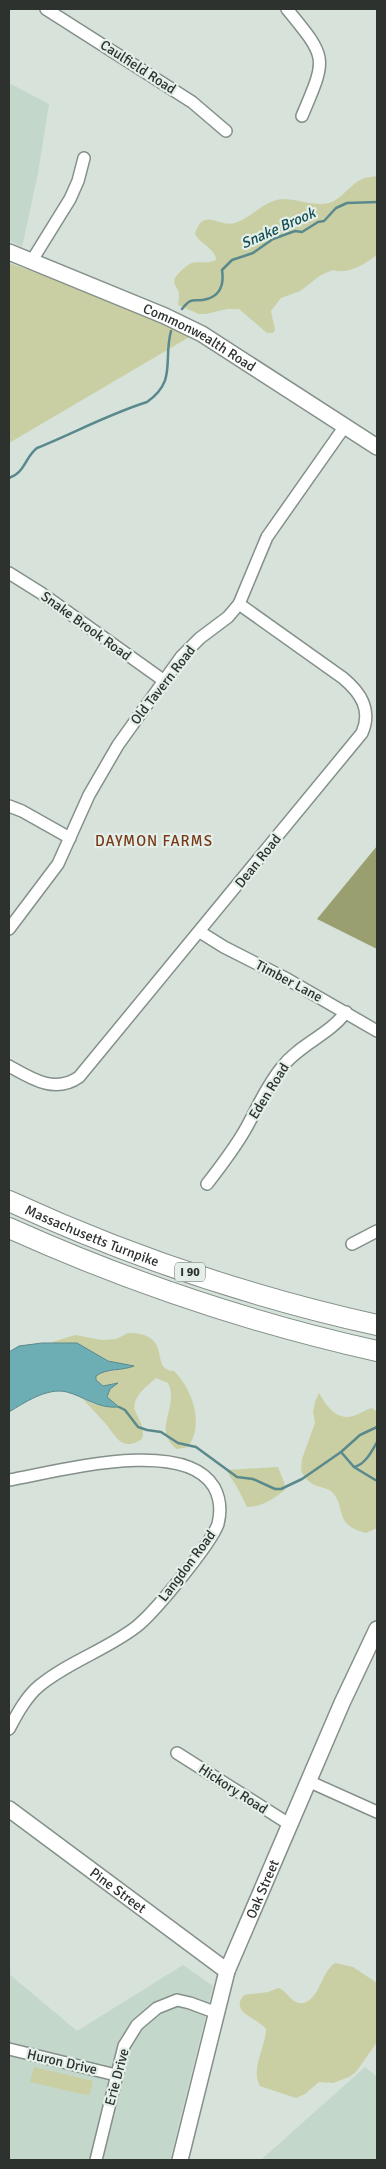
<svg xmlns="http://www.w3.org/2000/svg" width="386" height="2169" viewBox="0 0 386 2169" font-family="Signika,sans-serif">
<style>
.built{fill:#c4d7cb}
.green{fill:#c9cfa2}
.forest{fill:#999f6e}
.water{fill:#6daeb5;stroke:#5a898d}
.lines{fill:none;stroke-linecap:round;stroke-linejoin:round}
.stream{stroke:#5a898d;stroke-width:2.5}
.street-casing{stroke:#849089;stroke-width:14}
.secondary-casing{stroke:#849089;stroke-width:18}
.highway-casing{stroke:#849089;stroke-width:22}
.street{stroke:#fff;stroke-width:11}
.secondary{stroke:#fff;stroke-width:15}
.highway{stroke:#fff;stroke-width:20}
.labels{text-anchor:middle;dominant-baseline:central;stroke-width:4.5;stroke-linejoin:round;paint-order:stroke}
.shield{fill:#e3efe8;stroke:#646b66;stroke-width:1}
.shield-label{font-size:12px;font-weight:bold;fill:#2d322f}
.street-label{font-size:14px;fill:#2d322f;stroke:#e3efe8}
.water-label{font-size:15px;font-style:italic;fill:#144e54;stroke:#e3efe8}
.neighbourhood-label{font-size:15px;letter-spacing:1px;fill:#773716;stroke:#e3efe8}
</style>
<rect width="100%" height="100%" fill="#d6e2da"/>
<g class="built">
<polygon points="9,83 49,104 38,173 22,247 9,240"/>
<polygon points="183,1965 213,1986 170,2160 9,2160 9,1974 77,2031"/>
<polygon points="365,2067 377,2077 377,2160 261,2160"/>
</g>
<g class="green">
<path d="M 377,176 L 377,255 C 364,264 349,275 333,270 L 321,275 L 300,291 L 281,298 L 271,311 L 275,330 L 273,333 L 267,333 L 239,309 L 227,309 L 206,314 L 199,314 L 178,305 C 179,301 179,297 179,293 C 178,288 172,284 175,278 C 176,276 178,274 180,272 C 195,255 201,267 216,260 C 216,249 200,244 195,234 C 203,206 219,228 235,223 C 252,218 264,200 283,199 C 299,199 317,208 332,202 C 343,197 351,184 362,179 C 367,177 373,177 377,176 Z"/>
<polygon points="9,263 150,314 191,336 9,443"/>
<path d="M 128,1333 C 175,1333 148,1370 174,1371 C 192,1389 205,1424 188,1447 L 177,1449 C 151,1430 180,1407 168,1383 L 156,1378 C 147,1386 129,1399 136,1413 C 141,1424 145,1427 142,1439 C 121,1453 116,1435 104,1422 C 97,1414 89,1406 82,1398 L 93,1404 L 118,1406 L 107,1397 L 107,1392 L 116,1383 L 103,1386 L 96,1380 L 96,1375 L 100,1372 L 115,1371 L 119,1364 L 52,1342 L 75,1335 L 102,1340 L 116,1339 Z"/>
<path d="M 319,1393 C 326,1405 336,1421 353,1416 C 360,1414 365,1410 372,1408 L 377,1412 L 377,1528 L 366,1533 C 333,1524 347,1510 333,1493 C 326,1484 312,1492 301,1471 L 302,1459 L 315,1423 L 313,1412 L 315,1402 Z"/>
<path d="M 278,1467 L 284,1482 L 285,1490 C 273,1499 262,1507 247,1507 L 237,1487 L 226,1470 Z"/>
<path d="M 335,1963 L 353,1967 L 377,1983 L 377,2042 L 356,2072 L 349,2077 L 333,2083 L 319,2082 L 305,2094 L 296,2098 L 260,2086 C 250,2069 266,2047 266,2029 C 257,2017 229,2013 244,1995 C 253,1993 262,1994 271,1991 C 272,1991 277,1988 278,1988 C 286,1988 293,2010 308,2001 C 320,1994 322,1972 335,1963 Z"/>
<polygon points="34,2067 93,2081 90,2094 86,2095 30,2082"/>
</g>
<polygon class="forest" points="377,846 377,949 317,919"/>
<path class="water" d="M 42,1343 L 77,1343 L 108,1361 L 134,1366 C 122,1371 106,1368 96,1376 L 96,1380 L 103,1386 L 118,1383 L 110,1389 L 107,1397 L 119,1407 C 98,1409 85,1397 67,1392 C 47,1387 24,1403 9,1412 L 9,1352 L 19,1346 Z"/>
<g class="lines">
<g class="stream">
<path d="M 182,309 C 193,295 194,303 207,299 C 221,295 224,283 222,270 L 232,260 L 253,253 L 273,239 L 295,231 L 302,232 L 318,222 L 324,221 L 336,208 L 347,203 L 377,202"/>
<path d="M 9,478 C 25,473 25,457 37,448 C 74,433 109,414 147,402 C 177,381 163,361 171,331"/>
<polyline points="119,1407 125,1410 138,1427 147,1430 161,1432 178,1443 196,1447 237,1477 253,1479 275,1489 281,1489 302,1479 341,1452 360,1435 377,1427"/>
<polyline points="341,1452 354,1467 377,1481"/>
<path d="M 354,1467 C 365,1465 372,1451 377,1442"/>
</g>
<defs>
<g id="street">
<polyline points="46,9 192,102 226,131"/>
<path d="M 287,9 C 328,59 327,57 302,116"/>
<polyline points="31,262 70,199 78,181 84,158"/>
<polyline points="9,573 41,593 163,680"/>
<polyline points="9,806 22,811 70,838"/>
<polyline points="9,929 58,864 89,795 118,745 181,657 200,638 228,617 239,604 267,537 345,426"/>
<polyline points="200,932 224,947 287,979 377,1031"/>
<path d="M 9,1066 C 32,1079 55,1094 79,1077 L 362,733 C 372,710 361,693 343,678 L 239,604"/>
<path d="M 207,1184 C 221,1166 234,1149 245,1130 C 257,1109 266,1086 282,1067 C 300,1044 329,1035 346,1012"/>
<polyline points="352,1244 377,1231"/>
<path d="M 9,1480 C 56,1472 184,1436 214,1487 C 220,1498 221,1512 218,1524 C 211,1544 154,1613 136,1627 C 106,1650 68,1662 39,1686 C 26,1697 17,1714 9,1729"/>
<polyline points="177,1753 289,1824"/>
<polyline points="308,1781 377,1812"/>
<polyline points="9,2049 116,2075"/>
<polyline points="96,2160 124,2046 137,2025 157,2008 177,2000 190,2003 217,2013"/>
</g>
<g id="secondary">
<path id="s1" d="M 9,252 L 165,316 L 202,334 L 377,447"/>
<path id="s2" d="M 9,1809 L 227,1971"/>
<path id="s3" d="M 180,2160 L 227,1971 L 342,1703 L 377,1629"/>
</g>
<g id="highway">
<path id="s4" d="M 9,1201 C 126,1255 251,1297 377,1325"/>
<path d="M 9,1228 C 127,1281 251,1323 377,1351"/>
</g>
</defs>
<use href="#street" class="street-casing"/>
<use href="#secondary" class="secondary-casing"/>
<use href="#highway" class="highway-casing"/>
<use href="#street" class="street"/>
<use href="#secondary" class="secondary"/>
<use href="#highway" class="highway"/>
</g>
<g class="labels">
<rect class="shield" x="175" y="1262.5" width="30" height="19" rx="4"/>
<g class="shield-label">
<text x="190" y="1272">I 90</text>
</g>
<g class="street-label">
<text transform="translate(138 67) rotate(33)">Caulfield Road</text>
<text stroke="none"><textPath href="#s1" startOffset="209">Commonwealth Road</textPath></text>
<text transform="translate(86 626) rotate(36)">Snake Brook Road</text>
<text transform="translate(163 685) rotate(-52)">Old Tavern Road</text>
<text transform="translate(258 861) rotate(-51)">Dean Road</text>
<text transform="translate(289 981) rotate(28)">Timber Lane</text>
<text transform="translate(269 1091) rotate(-58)">Eden Road</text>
<text stroke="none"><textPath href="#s4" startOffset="90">Massachusetts Turnpike</textPath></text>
<text transform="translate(187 1566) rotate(-53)">Langdon Road</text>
<text transform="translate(233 1789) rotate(33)">Hickory Road</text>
<text stroke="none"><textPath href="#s3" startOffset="284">Oak Street</textPath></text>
<text stroke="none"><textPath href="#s2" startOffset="136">Pine Street</textPath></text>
<text transform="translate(62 2062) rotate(13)">Huron Drive</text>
<text transform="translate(117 2077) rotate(-75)">Erie Drive</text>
</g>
<g class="water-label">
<text transform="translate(278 228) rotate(-24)">Snake Brook</text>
</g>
<g class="neighbourhood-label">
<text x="154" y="841">DAYMON FARMS</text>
</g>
</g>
<rect width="386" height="2169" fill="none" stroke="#2d322f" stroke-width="20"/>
</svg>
